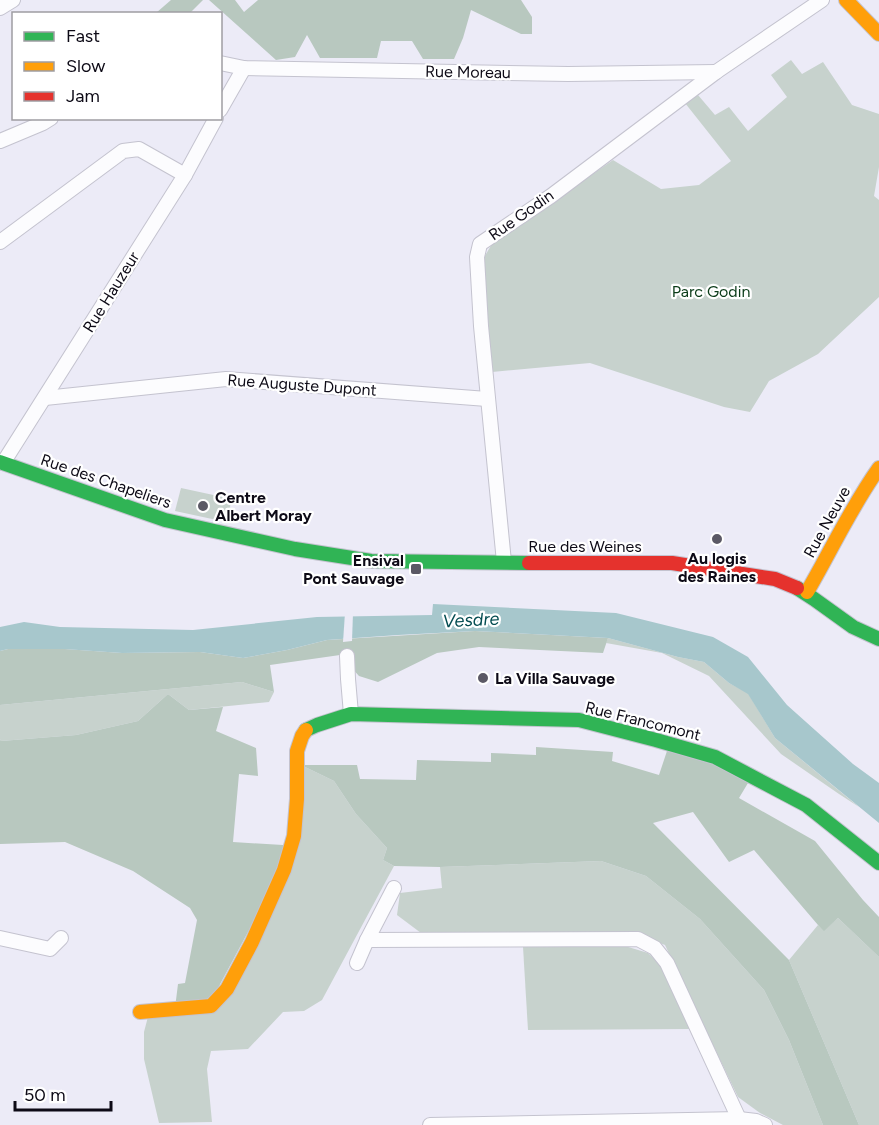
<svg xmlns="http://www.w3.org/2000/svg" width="879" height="1125" viewBox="0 0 879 1125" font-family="Figtree,sans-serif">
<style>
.green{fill:#c7d2cd}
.forest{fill:#b8c8bf}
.water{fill:#a7c7cc}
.pier{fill:#ecebf7}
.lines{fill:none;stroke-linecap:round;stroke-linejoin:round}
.street-casing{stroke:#c4c3cf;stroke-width:16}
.fast-casing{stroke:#c4c3cf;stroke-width:16}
.slow-casing{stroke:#c4c3cf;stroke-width:16}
.jam-casing{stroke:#c4c3cf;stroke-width:16}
.street{stroke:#fcfcfe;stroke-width:14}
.fast{stroke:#30b455;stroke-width:14}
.slow{stroke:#ff9f0a;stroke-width:14}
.jam{stroke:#e5322d;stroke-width:14}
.poi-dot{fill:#5b5965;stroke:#fff;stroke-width:2}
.labels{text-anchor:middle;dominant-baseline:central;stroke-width:4.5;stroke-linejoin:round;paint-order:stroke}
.street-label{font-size:16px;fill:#0d0a16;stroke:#fff}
.park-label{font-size:16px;fill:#0a3b18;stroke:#fff}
.poi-label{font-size:16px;font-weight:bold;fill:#0d0a16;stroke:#fff;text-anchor:start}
.water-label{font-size:18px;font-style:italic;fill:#034b50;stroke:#fff}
</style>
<rect width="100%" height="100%" fill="#ecebf7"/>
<g class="green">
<polygon points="791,60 802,74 823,62 852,105 879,114 879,167 874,196 879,200 879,297 818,354 769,381 750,412 724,407 590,363 492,372 483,259 492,244 613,160 661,189 699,185 731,161 685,103 698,95 715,115 729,107 748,131 787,97 771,75"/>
<polygon points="181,488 232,499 226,522 175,511"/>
<polygon points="608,638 678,657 704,662 729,683 748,693 775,738 859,807 839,794 781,754 709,676 662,653 606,643"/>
<polygon points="242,682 274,692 269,702 189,710 168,694 138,721 76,735 1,741 0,739 0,705"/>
<polygon points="301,765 334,781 356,814 387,848 383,860 394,866 322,1000 304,1011 283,1012 248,1049 211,1051 207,1069 212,1122 159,1123 144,1059 144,1032 149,1013 207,1012 293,858"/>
<polygon points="601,861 646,876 700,919 764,990 789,1040 823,1125 783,1125 760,1113 738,1097 665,945 635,933 421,933 397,915 400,893 442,888 440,867"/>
<polygon points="838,918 879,957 879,1125 859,1125 789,960 818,925 824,930"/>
<polygon points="625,946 648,953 662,966 690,1029 528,1030 523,947"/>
</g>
<g class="forest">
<polygon points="171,0 203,0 190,13 156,13"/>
<polygon points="209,0 235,0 244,12 258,0 521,0 532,17 532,34 521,34 471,10 463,38 454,59 423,59 412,41 381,41 377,58 320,58 307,35 295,57 276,60"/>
<polygon points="475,631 608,638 603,653 479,647 437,653 378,682 359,676 340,655 270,665 274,692 242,682 0,705 0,651 8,649 65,649 122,653 200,652 243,658 287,650 327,640"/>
<polygon points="168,694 189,710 223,707 216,731 256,748 258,776 239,774 233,842 283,845 287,859 210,1003 175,1008 178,984 185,983 197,920 190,908 133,871 65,842 0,844 0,739 1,741 76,735 138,721"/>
<polygon points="669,745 751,778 739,798 815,841 863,900 879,917 879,957 838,918 824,931 818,925 754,850 729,862 693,812 653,823 789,960 859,1125 823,1125 789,1040 764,990 700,919 646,876 601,861 440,867 394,866 383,860 387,848 356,814 334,781 301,765 357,765 360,779 416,780 417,760 491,762 491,753 536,755 536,747 613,752 612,761 659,775"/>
</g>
<polygon class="water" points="433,604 616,613 713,637 748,657 787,705 853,764 879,783 879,823 775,738 748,694 729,683 704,662 678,657 608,638 475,631 398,635 327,640 287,650 243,658 200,652 122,653 64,649 8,649 0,651 0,627 24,622 60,627 193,630 317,617 432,615"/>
<polygon class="pier" points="345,613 353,613 352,641 343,642"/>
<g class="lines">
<defs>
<g id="street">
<polyline points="0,8 13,0"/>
<polyline points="220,63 244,68 568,74 716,72"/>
<polyline points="220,110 244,68"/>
<polyline points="0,141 43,123 51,118"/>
<polyline points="0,242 123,151 139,149 185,175"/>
<polyline points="45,398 226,379 487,399"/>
<polyline points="3,463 185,175 216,118"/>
<polyline points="504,562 481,326 477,257 480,244 551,196 716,72 822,0"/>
<polyline points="347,656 348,679 351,714"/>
<polyline points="0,938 50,949 61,938"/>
<polyline points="367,940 638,939 655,948 667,963 739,1119"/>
<polyline points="357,963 367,940 394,888"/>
<polyline points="430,1125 739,1119 756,1121 765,1125"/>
</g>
<g id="fast">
<polyline points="0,462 165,520 295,549 371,561 529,563"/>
<polyline points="797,588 814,599 853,627 879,639"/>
<polyline points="306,730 317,725 351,714 579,720 656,740 715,757 806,805 879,863"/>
</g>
<g id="slow">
<polyline points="846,0 879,34"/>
<path d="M 807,592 C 831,551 851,507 879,468"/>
<polyline points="140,1012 211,1006 227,989 252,942 284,870 294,836 297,799 297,751 302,736 306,730"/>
</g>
<polyline id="jam" points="529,563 672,563 775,579 797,588"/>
</defs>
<use href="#street" class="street-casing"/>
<use href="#fast" class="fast-casing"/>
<use href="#slow" class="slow-casing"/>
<use href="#jam" class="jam-casing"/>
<use href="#street" class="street"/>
<use href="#fast" class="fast"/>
<use href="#slow" class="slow"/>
<use href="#jam" class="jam"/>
</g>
<g class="poi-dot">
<circle cx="203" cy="506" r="6"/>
<circle cx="717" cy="539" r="6"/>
<rect x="410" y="563" width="12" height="12" rx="3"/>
<circle cx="483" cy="678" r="6"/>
</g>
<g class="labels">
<g class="street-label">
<text transform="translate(468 72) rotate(1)">Rue Moreau</text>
<text transform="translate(521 215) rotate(-35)">Rue Godin</text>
<text transform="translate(111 292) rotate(-58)">Rue Hauzeur</text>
<text transform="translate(302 385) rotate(4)">Rue Auguste Dupont</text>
<text transform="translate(106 481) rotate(19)">Rue des Chapeliers</text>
<text transform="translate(827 522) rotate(-61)">Rue Neuve</text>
<text x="585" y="546">Rue des Weines</text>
<text transform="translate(643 721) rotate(14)">Rue Francomont</text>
</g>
<g class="park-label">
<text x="711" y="291">Parc Godin</text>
</g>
<g class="poi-label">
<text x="215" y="497">Centre<tspan x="215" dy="18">Albert Moray</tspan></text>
<text x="717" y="558" text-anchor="middle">Au logis<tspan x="717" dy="18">des Raines</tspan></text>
<text x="404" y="560" text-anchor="end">Ensival<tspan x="404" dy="18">Pont Sauvage</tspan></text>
<text x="495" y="678">La Villa Sauvage</text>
</g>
<g class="water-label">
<text transform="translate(471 620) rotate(-3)">Vesdre</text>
</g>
</g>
<rect x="12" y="12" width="210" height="108" fill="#ffffff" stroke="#9e9da2" stroke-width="1.5"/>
<rect x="24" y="32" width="30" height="9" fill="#30b455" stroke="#9e9da2" stroke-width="1.5"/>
<text x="66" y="42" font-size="18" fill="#0d0a16">Fast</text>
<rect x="24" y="62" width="30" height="9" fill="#ff9f0a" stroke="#9e9da2" stroke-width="1.5"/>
<text x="66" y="72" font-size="18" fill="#0d0a16">Slow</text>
<rect x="24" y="92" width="30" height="9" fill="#e5322d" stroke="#9e9da2" stroke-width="1.5"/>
<text x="66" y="102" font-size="18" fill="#0d0a16">Jam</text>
<path d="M15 1101v9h96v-9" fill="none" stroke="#0d0a16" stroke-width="3"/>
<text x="24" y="1101" font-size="18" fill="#0d0a16" stroke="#ffffff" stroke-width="4.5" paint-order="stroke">50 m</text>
</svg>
